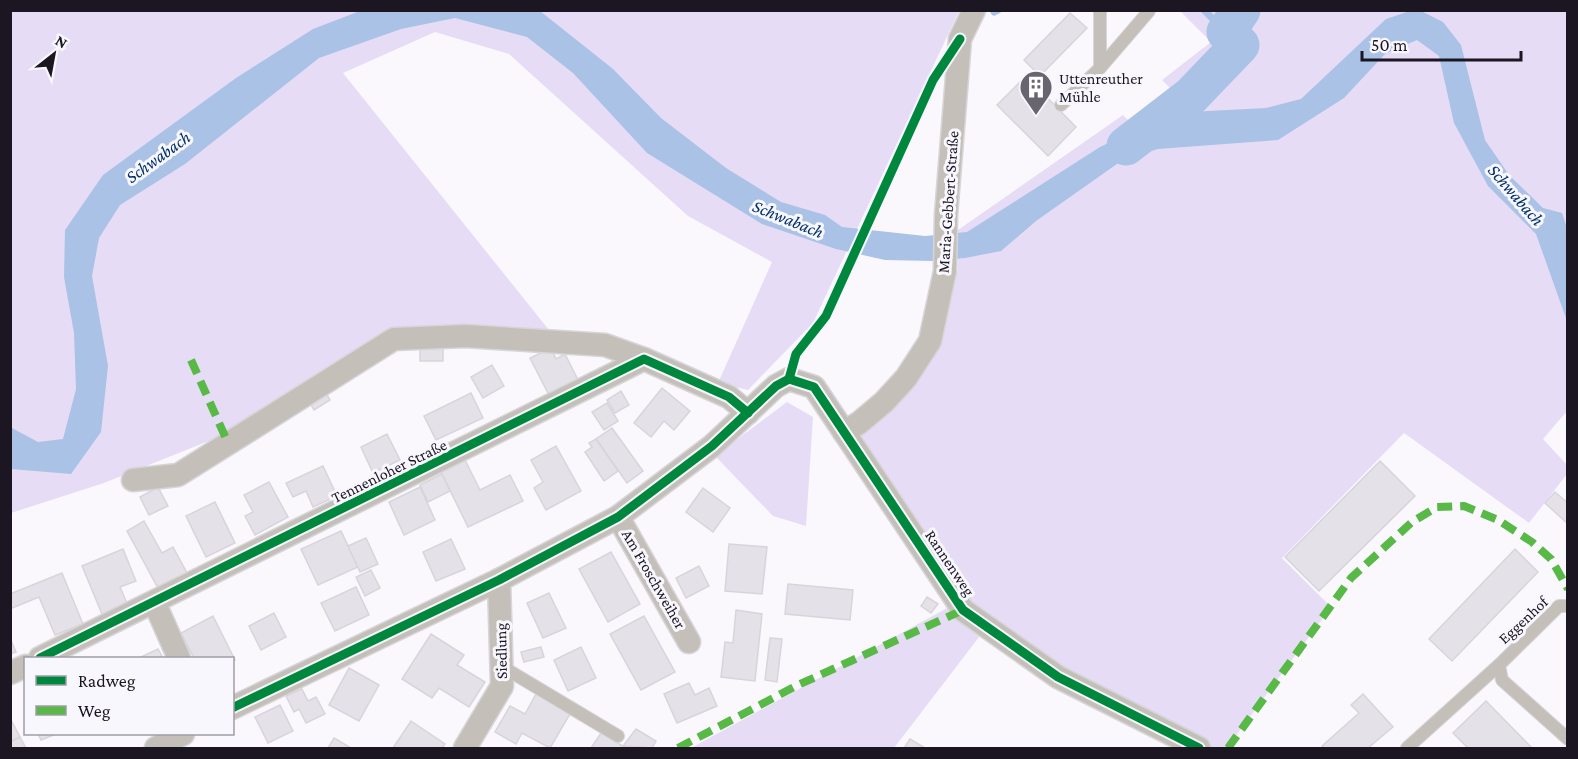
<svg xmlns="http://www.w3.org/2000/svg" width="1578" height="759" viewBox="0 0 1578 759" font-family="'Crimson Pro',serif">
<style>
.green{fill:#e6dcf5}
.water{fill:#aac2e5}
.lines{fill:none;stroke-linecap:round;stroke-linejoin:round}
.stream{stroke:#aac2e5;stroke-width:7}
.river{stroke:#aac2e5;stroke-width:39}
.building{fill:#e5e1e9;stroke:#d8d4db;stroke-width:1.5}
.lane-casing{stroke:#d6d5d9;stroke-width:14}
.street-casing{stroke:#d6d5d9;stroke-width:25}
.lane{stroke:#c4c0b9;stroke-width:12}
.street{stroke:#c4c0b9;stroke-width:22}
.quiet{stroke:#58b947;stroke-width:8;stroke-dasharray:15 8;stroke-linecap:butt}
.cycleway-casing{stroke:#f9f7fe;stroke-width:13}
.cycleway{stroke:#00873e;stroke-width:9}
.labels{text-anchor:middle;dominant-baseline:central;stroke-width:6;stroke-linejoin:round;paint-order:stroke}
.poi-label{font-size:16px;fill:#1b1621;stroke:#f9f7fe;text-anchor:start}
.street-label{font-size:16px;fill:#1b1621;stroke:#f9f7fe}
.water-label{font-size:18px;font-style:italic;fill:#003169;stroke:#f9f7fe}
</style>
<rect width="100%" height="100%" fill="#faf8fd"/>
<g class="green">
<polygon points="11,11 959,11 813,323 748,390 718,383 772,262 688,216 509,54 435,32 343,73 549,330 390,333 226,434 104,483 11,513"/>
<polygon points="1183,11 1567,11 1567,411 1543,439 1567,465 1567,474 1529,523 1404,433 1282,558 1331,607 1227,748 1203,748 986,628 894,748 691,748 960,601 857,441 942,341 958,269 958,230 1123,115 1131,123 1170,88 1162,80 1211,42 1181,12"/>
<polygon points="787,402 813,417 806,526 773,516 715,456"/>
</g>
<polygon class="water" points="360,11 540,11 613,69 661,118 726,168 781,202 825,215 842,227 925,236 967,232 1100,147 1147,125 1189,112 1266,108 1301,99 1386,19 1410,11 1421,11 1443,22 1461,45 1485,140 1509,175 1543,208 1562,213 1567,228 1567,321 1536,234 1488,186 1454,123 1439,56 1417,40 1385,54 1344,98 1278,140 1158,149 1124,159 1036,221 1001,251 965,258 932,261 885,260 836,249 762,224 647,153 573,73 527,37 455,18 401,29 319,58 185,164 120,205 99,238 92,276 108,366 101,432 71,474 11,469 10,427 38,442 63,439 76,389 74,333 64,277 65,230 103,175 236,78 313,29"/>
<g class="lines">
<g class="stream">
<polyline points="1204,10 1226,32"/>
<polyline points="994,12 998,10"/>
</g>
<polyline class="river" points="1126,146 1191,96 1240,45 1226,32 1241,10"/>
</g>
<g class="building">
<polygon points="1070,13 1087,28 1040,76 1024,60"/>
<polygon points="1026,76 1076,127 1048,156 997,105"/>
<polygon points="420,343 443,344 443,361 420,361"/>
<polygon points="551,348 556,359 565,354 579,382 550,397 530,358"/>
<polygon points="492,365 504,386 483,398 471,377"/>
<polygon points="662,388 690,411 674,430 664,421 651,437 634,423"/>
<polygon points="324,390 330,400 314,410 308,400"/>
<polygon points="621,391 629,405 615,413 607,400"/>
<polygon points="471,393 483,418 436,440 424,416"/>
<polygon points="607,403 618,421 604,430 592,412"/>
<polygon points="612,428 643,471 627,483 596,439"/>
<polygon points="387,434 400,460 373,473 361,447"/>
<polygon points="596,439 618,471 604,481 585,452 592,447 589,443"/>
<polygon points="556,446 581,491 546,510 534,488 543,482 531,460"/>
<polygon points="465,460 480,490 510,475 523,501 468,527 441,472"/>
<polygon points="1380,461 1415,496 1319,591 1285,557"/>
<polygon points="323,466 337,496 313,507 306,491 293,497 286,483"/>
<polygon points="442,474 450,491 428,502 420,485"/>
<polygon points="269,482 288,517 255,535 245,516 253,512 244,495"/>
<polygon points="158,487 168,506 149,515 140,497"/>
<polygon points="420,487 435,520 404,535 389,502"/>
<polygon points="703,488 730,508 713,532 686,512"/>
<polygon points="1555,492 1568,503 1568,524 1545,503"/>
<polygon points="215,502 235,543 206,557 186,516"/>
<polygon points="144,521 162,553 173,547 187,573 158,588 127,531"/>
<polygon points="341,531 358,567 318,585 301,549"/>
<polygon points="366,538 378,564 360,572 348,546"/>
<polygon points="451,539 465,569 436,581 423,552"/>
<polygon points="729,544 767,547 762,594 725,591"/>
<polygon points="123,549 136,581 120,587 127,603 102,614 82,566"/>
<polygon points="1515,549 1538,572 1452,661 1429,639"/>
<polygon points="611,552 640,604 608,622 579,569"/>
<polygon points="699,566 709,586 686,598 676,578"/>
<polygon points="371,570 380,588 365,596 356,577"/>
<polygon points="62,573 83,624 55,635 39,597 10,609 10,594"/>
<polygon points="788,584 853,590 850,620 785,614"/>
<polygon points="356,587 369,615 335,631 321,603"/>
<polygon points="549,593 566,628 543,638 527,603"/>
<polygon points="927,597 938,604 931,613 921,606"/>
<polygon points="736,610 762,614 755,681 721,677 725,642 733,643"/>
<polygon points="274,613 286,637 261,650 249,626"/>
<polygon points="213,616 235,660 232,661 232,658 194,658 181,633"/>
<polygon points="644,616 675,672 641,690 610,634"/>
<polygon points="431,634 464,655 457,665 485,682 469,707 439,688 432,698 402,679"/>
<polygon points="10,638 16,652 10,654"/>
<polygon points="770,638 782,639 777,682 765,680"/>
<polygon points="541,647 544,657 524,662 521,652"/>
<polygon points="581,647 596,678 568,691 554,660"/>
<polygon points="158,649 163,658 139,658"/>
<polygon points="349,668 379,685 359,721 329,705"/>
<polygon points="689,683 695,695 709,688 717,706 677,723 664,694"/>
<polygon points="302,689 308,701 316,697 325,714 306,723 299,709 294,712 286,696"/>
<polygon points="536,694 570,714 550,748 522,733 516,744 495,732 510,706 525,714"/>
<polygon points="1363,694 1393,727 1368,748 1324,748 1322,746 1359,713 1351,705"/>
<polygon points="1486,701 1532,748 1468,748 1453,733"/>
<polygon points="280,705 293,731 268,743 255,717"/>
<polygon points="10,718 20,737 10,742"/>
<polygon points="411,721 445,744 442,748 393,748"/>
<polygon points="636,729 656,741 652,748 623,746"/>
<polygon points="601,733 626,748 591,748"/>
<polygon points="38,734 56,734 41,740"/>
<polygon points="20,737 26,748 10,748 10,742"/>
<polygon points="334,738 351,748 328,748"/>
<polygon points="910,739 925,748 904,748"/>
</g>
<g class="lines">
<defs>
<g id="lane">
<polyline points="1100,68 1149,11"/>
<polyline points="1061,105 1100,68 1100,10"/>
<polyline points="1568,606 1559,606 1499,665 1502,680 1568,739"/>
<polyline points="501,666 618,736"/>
<polyline points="1407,748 1499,665"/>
</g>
<g id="street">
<polyline points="844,432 859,423 884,402 906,378 930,341 945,271 946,215 960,39 974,10"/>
<polyline points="133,480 178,475 394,339 466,336 605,345 644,359"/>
<polyline points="618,517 689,642"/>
<polyline points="155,604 179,658"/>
<polyline points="40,658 644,359 729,397 748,413"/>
<polyline points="10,673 26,666"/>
<polyline points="232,708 499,580 618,517 712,446 776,386 789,379 814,387 963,610 1058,677 1199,748"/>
<polyline points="156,748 183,734"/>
<polyline points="465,748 502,686 499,580"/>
</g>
</defs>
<use href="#lane" class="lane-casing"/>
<use href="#street" class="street-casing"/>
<use href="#lane" class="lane"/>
<use href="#street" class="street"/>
<g class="quiet">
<polyline points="191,360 228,443"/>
<polyline points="678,748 798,685 963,610"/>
<polyline points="1228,748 1351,578 1412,522 1437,507 1464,506 1498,520 1532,542 1551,559 1568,589"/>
</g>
<defs>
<g id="cycleway">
<polyline points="789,379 814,387 963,610 1058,677 1199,748"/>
<polyline points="789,379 796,354 826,316 933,80 960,39"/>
<polyline points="40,658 644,359 729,397 748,413"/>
<polyline points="232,708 499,580 618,517 712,446 776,386 789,379"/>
</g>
</defs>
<use href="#cycleway" class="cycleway-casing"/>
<use href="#cycleway" class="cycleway"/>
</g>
<defs>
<symbol id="building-pin" viewBox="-11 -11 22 30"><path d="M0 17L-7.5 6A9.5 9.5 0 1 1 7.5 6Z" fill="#69656e" stroke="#f9f7fe"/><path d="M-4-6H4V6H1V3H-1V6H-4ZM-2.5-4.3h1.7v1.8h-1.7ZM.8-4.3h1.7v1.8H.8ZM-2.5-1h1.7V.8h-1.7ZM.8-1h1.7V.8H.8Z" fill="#fff"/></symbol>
</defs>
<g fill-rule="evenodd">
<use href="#building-pin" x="1017" y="68" width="38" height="52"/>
</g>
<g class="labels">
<g class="poi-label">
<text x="1059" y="78">Uttenreuther<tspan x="1059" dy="18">Mühle</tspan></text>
</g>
<g class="street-label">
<text transform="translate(948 202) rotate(-86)">Maria-Gebbert-Straße</text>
<text transform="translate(389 471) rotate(-26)">Tennenloher Straße</text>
<text transform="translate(950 563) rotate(56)">Rannenweg</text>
<text transform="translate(654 579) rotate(60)">Am Froschweiher</text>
<text transform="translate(1523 620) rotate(-43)">Eggenhof</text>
<text transform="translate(501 651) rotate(-91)">Siedlung</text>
</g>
<g class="water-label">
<text transform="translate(158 157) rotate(-36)">Schwabach</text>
<text transform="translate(1516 195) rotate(49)">Schwabach</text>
<text transform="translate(788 219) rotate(22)">Schwabach</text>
</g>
</g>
<rect width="1578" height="759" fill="none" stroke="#1b1621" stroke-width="24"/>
<rect x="24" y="657" width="210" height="78" fill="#f9f7fe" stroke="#a09da6" stroke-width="1.5"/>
<rect x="36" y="676" width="30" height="9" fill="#00873e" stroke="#a09da6" stroke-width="1.5"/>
<text x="78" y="687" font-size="18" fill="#1b1621">Radweg</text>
<rect x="36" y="706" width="30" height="9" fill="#58b947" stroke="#a09da6" stroke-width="1.5"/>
<text x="78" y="717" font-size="18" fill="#1b1621">Weg</text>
<g transform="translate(54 54) rotate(31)" stroke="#f9f7fe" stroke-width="4.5" paint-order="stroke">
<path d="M0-4.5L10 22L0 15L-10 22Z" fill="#1b1621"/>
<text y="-9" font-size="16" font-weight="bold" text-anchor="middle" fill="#1b1621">N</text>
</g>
<path d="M1362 51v9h159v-9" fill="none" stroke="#1b1621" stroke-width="3"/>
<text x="1371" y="51" font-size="18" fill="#1b1621" stroke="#f9f7fe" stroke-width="4.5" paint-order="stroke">50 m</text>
</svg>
